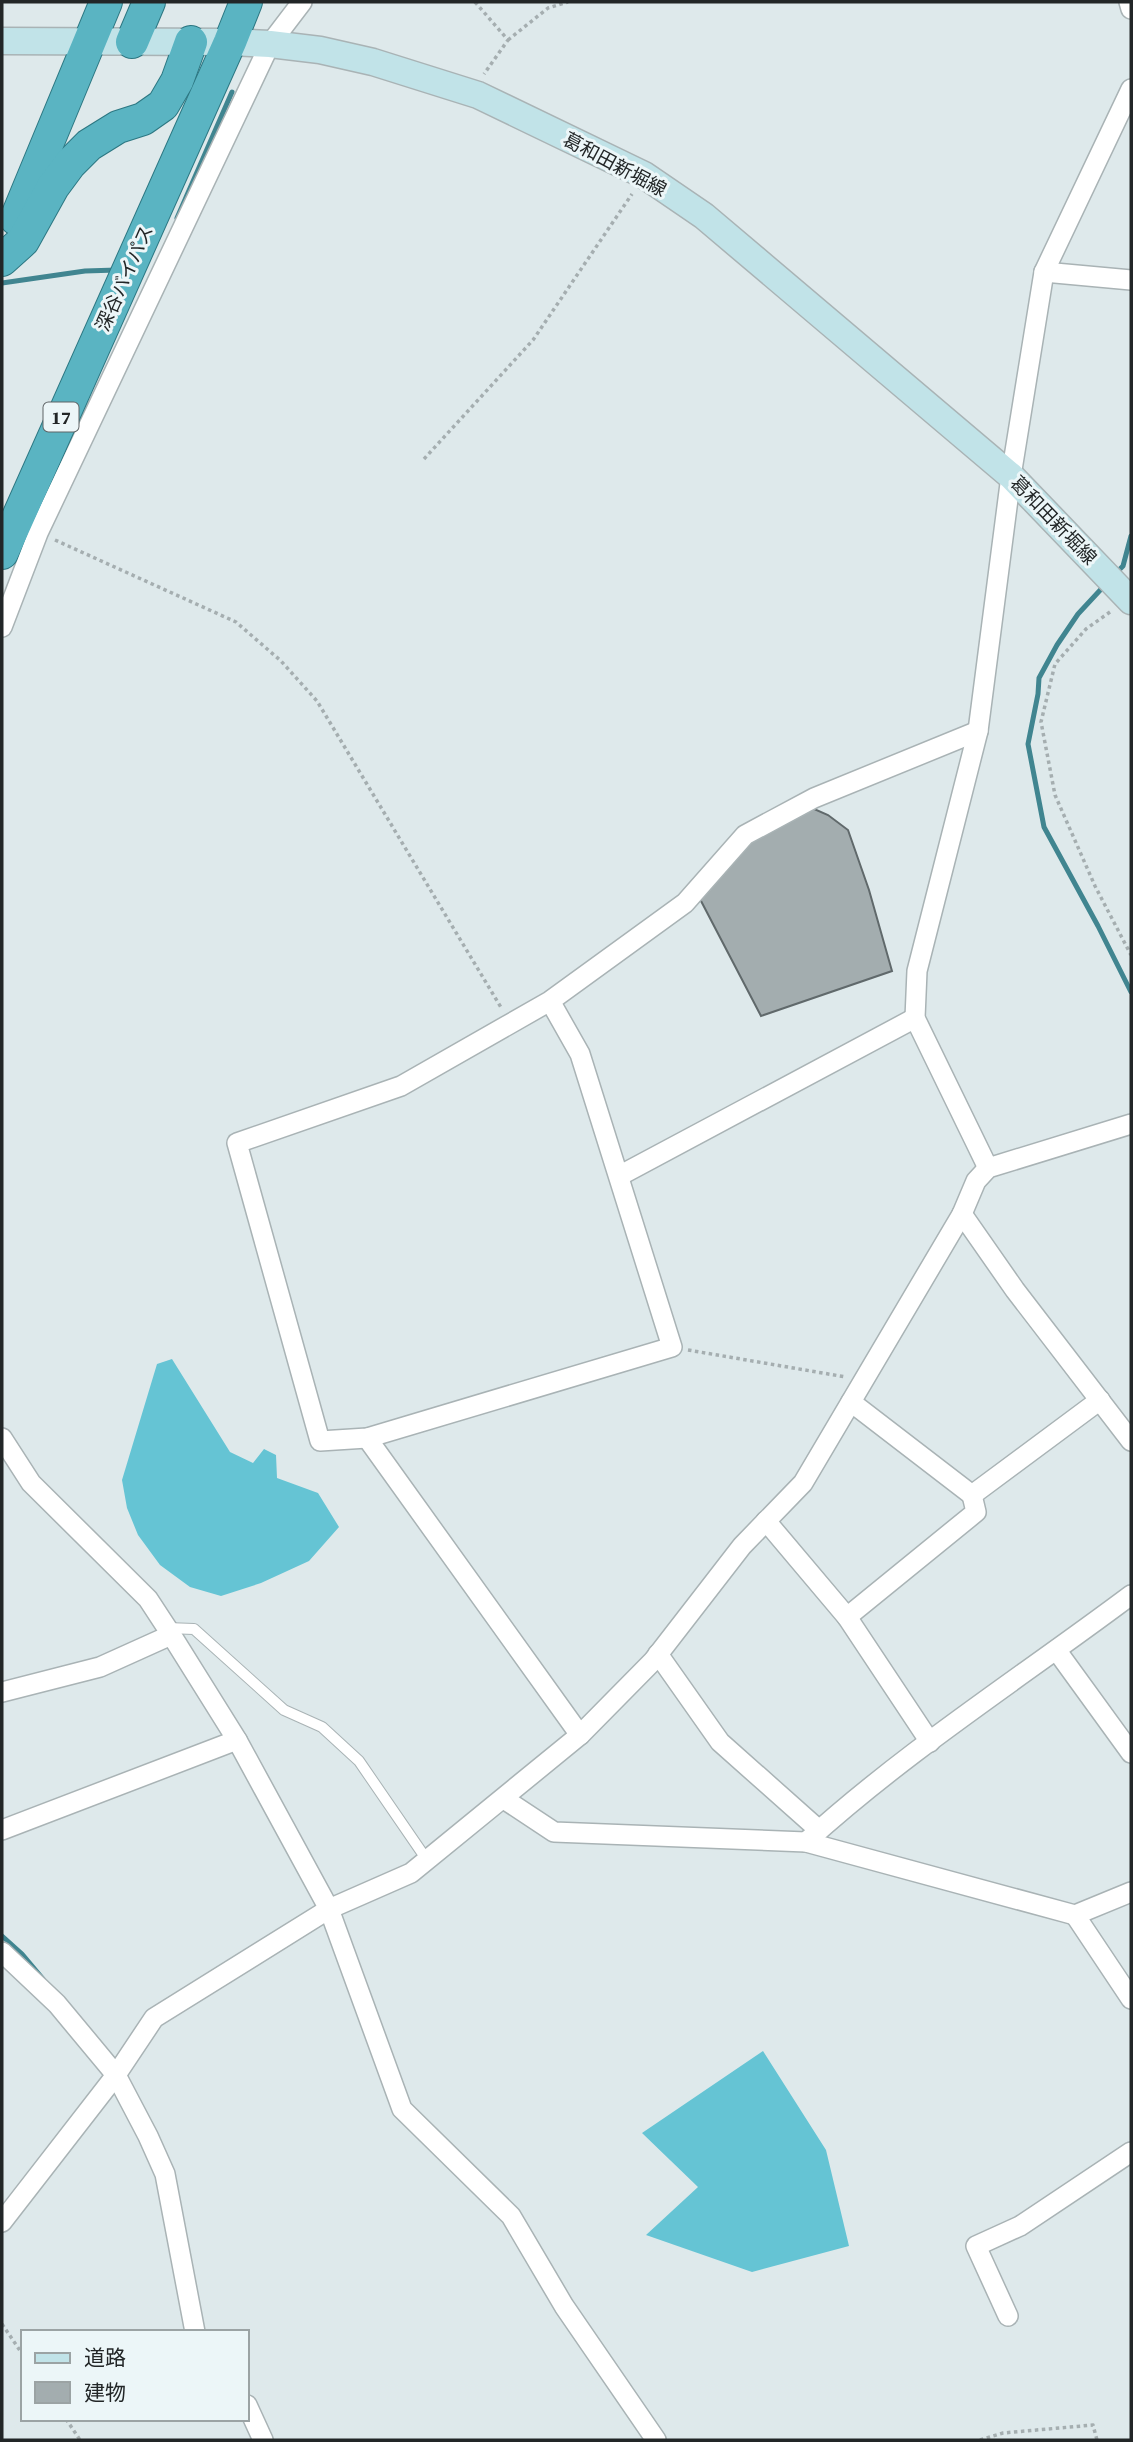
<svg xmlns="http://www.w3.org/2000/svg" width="1133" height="2442" viewBox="0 0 1133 2442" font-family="'Source Serif 4','Noto Sans JP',serif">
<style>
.forest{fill:#65c4d4}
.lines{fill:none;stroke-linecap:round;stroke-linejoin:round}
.stream{stroke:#408590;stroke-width:5}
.building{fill:#a3adaf;stroke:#60696b;stroke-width:2}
.service-casing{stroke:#a9b3b5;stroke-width:12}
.minor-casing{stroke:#a9b3b5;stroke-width:22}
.secondary-casing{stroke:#a9b3b5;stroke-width:29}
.trunk-casing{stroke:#2c7782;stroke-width:34}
.path{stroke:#a5aeb0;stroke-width:3.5;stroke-dasharray:3.5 3.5;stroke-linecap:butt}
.service{stroke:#fff;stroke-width:10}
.minor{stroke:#fff;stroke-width:19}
.secondary{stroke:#c1e3e8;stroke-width:26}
.trunk{stroke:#5ab4c2;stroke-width:32}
.labels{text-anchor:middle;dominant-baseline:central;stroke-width:6;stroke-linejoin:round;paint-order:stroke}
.shield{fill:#ecf6f8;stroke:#5f6466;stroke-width:2}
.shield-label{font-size:18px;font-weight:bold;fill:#222627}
.street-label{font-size:19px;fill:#222627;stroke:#ecf6f8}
</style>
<rect width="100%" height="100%" fill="#dee9eb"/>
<g class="forest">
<polygon points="172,1359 230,1452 253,1463 264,1449 276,1455 277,1478 318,1493 339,1527 309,1561 261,1583 221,1596 190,1587 160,1565 138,1535 127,1508 122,1480 157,1364"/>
<polygon points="763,2051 826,2150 849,2246 752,2272 646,2235 698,2187 642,2133"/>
</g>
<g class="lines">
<g class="stream">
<polyline points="177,218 232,92"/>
<polyline points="2,283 85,271 117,270"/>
<polyline points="1115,574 1123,566 1131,536"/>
<polyline points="1104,586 1078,614 1057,645 1039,678 1038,694 1028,744 1044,827 1098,926 1131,992"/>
<polyline points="2,1936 22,1954 43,1979"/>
</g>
</g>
<polygon class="building" points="805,805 828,815 848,830 869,890 892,971 761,1016 700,899 747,836"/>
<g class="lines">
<defs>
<polyline id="service" points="167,1628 194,1629 284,1710 322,1727 359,1761 427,1860"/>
<g id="minor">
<polyline points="1129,2 1131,9"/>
<polyline points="1044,272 1131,280"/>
<polyline points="2,627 38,533 270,44 302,2"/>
<polyline points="550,1001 580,1054 672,1347 367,1438 320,1441 237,1143 401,1086 550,1001 685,903 745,835 814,798 978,731"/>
<polyline points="988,1168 915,1018 917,971 978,731 1011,476 1044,272 1131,89"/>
<polyline points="619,1176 915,1018"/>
<polyline points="962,1214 1015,1290 1131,1441"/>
<polyline points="851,1402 972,1495"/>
<polyline points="2,1438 31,1483 148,1599 167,1628 237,1740 329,1909 402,2109 511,2216 564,2306 656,2440"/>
<polyline points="367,1438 580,1735"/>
<polyline points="766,1521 847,1617 930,1742"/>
<polyline points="847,1617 976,1512 972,1495 1100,1400"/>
<polyline points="1057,1651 1131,1753"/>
<polyline points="658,1654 720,1742 819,1830"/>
<polyline points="2,1692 100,1667 171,1635"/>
<polyline points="504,1799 554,1832 806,1842 1075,1915 1131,1892"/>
<polyline points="2,1830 237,1740"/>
<path d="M 806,1842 C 906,1751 1023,1676 1131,1595"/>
<polyline points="1075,1915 1131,1999"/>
<polyline points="2,1952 57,2004 116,2075 148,2136 165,2174 195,2332"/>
<polyline points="2,2222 116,2075 154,2018 329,1909 411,1873 580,1735 653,1661 742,1546 803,1483 962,1214 976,1181 988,1168 1131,1124"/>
<polyline points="1008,2316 976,2246 1020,2226 1131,2152"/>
<polyline points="247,2405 263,2440"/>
</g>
<polyline id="secondary" points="2,41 230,42 270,44 320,50 373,62 478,95 644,175 704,216 1011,476 1131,601"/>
<g id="trunk">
<polyline points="132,42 149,2"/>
<polyline points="16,219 106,2"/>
<polyline points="2,260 23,241 53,187 70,164 89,145 118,127 143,119 163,105 177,81 191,42"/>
<polyline points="2,553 230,42 246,2"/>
</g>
</defs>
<use href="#service" class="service-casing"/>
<use href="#minor" class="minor-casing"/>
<use href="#secondary" class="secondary-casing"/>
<use href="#trunk" class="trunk-casing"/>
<g class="path">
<polyline points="475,2 508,40 484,74"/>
<polyline points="508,40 548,8 568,2"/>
<polyline points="424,459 533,340 632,194"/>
<polyline points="55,540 236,622 281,661 317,701 502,1009"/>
<polyline points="1110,612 1086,629 1055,664 1041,722 1055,795 1095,886 1131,955"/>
<polyline points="688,1350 846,1377"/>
<polyline points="2,2324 23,2355"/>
<polyline points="66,2419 80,2440"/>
<polyline points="980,2440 1003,2433 1093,2425 1097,2440"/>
</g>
<use href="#service" class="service"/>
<use href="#minor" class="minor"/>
<use href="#secondary" class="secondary"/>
<use href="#trunk" class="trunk"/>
</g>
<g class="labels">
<rect class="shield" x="43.5" y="402.5" width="35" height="29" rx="5"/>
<g class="shield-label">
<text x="61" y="417">17</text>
</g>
<g class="street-label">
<text transform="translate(615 164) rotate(28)">葛和田新堀線</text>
<text transform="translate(124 278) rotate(-66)">深谷バイパス</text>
<text transform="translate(1054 520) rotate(46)">葛和田新堀線</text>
</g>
</g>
<rect width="1133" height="2442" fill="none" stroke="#222627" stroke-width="7"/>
<rect x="21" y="2330" width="228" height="91" fill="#ecf6f8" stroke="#9ba3a4" stroke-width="2"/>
<rect x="35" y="2353" width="35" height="10" fill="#c1e3e8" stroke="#9ba3a4" stroke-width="2"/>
<text x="84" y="2365" font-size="21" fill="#222627">道路</text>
<rect x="35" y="2382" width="35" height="21" fill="#a3adaf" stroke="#9ba3a4" stroke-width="2"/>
<text x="84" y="2400" font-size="21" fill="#222627">建物</text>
</svg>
